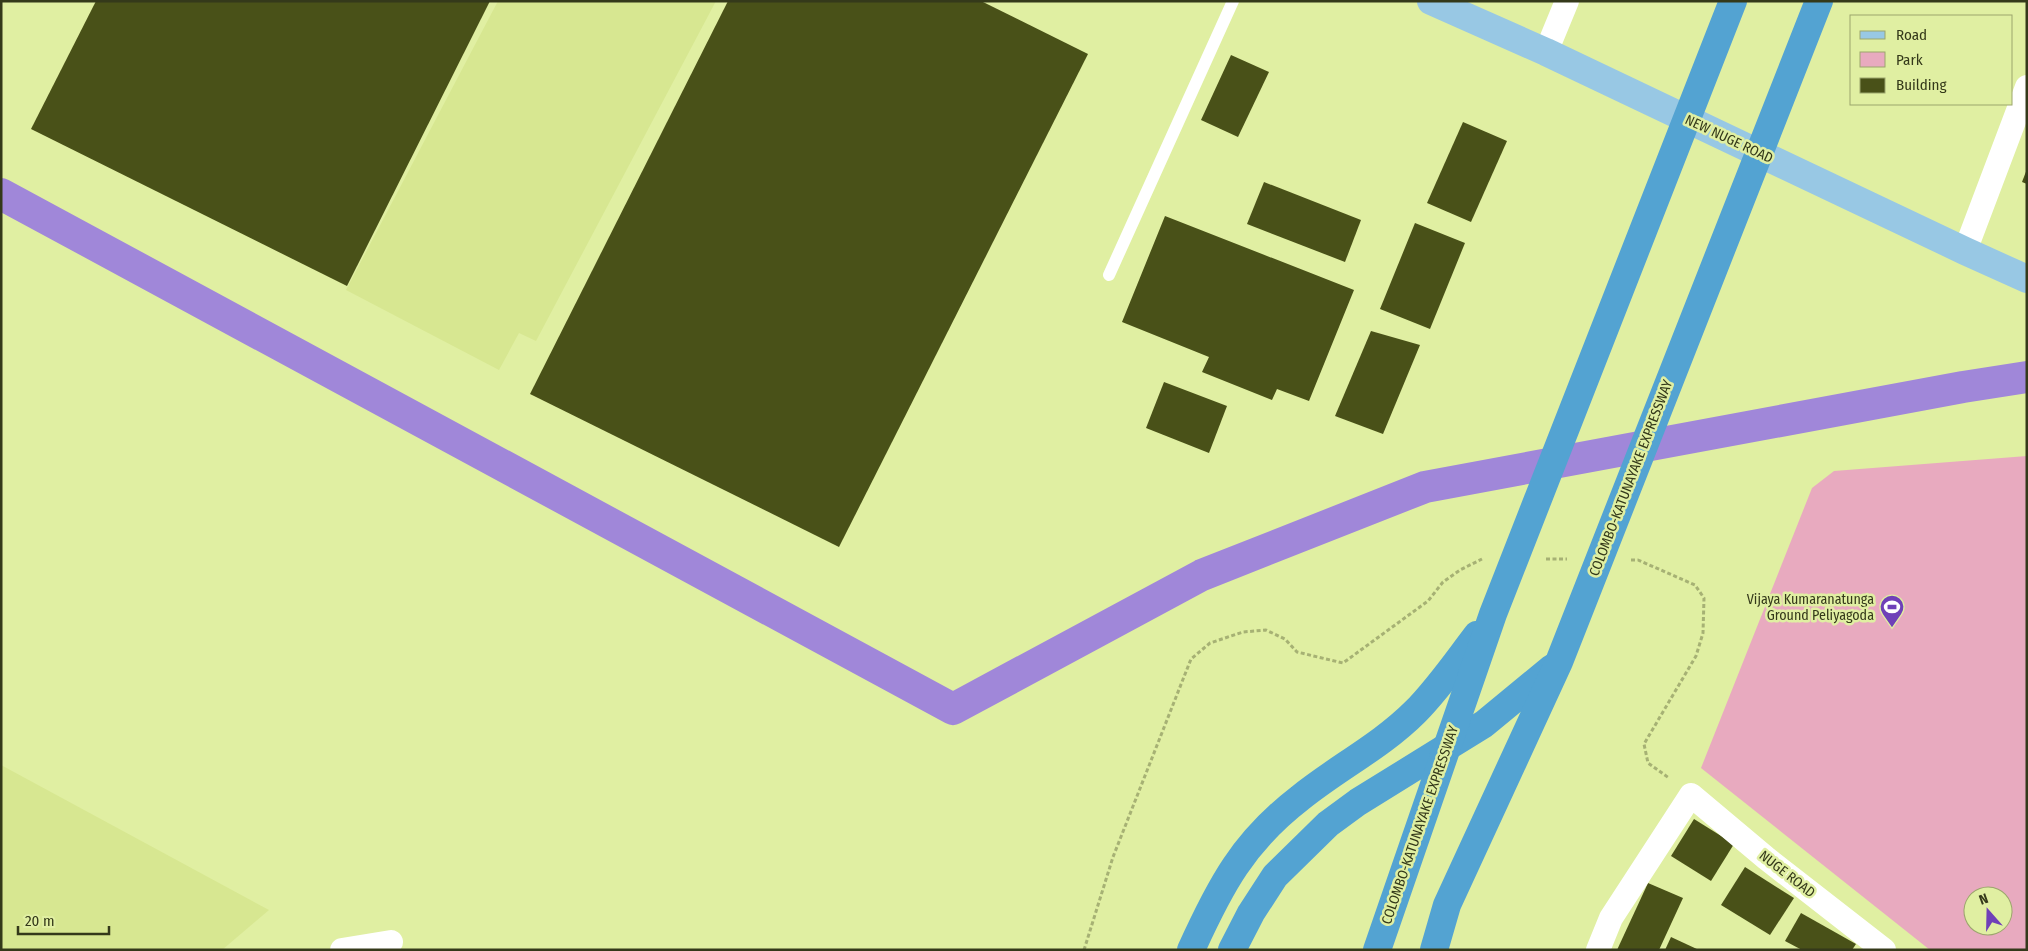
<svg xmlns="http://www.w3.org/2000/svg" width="2028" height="951" viewBox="0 0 2028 951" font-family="'Fira Sans Condensed',sans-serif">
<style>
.built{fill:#d7e791}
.green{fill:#e8aabf;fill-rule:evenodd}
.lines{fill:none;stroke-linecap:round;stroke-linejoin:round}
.canal{stroke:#a087d9;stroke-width:32}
.building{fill:#495118}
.path{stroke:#a6b174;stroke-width:3;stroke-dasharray:4 2.5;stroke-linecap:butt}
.lane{stroke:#fff;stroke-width:12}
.street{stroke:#fff;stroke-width:24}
.primary{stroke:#98c8e4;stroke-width:28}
.highway{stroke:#53a3d2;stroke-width:28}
.labels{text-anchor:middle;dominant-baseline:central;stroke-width:5;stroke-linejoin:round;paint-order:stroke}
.street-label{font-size:14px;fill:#34391a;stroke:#e0efa2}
.poi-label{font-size:14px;fill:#34391a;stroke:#e0efa2;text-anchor:end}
</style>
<rect width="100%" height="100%" fill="#e0efa2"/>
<g class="built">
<polygon points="498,1 716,1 536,341 519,333 499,370 346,290"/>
<polygon points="1,765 269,910 222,950 1,950"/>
</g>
<path class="green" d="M 2027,456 L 2027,950 L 1930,950 L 1701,768 L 1812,488 L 1834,471 ZM 1973,896 L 2003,896 L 2003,926 L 1973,926 Z"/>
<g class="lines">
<polyline class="canal" points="1,194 953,709 1202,575 1425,487 1963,387 2027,377"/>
</g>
<g class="building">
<polygon points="96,1 490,1 347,286 31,129"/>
<polygon points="728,1 981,1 1088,54 839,547 530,394"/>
<polygon points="1231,55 1269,72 1238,137 1201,120"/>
<polygon points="1463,122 1507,141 1471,222 1427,203"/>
<polygon points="2027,169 2027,184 2022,182"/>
<polygon points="1264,182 1361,220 1345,262 1247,224"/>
<polygon points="1165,216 1354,290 1309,401 1277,389 1272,400 1202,372 1209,357 1122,322"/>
<polygon points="1415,223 1465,243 1430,329 1380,309"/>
<polygon points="1371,331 1420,345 1383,434 1335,416"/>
<polygon points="1164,382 1227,406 1209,453 1146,428"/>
<polygon points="1694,819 1734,844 1711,881 1671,856"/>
<polygon points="1745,867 1794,898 1770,935 1721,905"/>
<polygon points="1648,883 1683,898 1659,950 1617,950"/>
<polygon points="1801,913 1856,944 1852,950 1802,950 1785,941"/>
<polygon points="1671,937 1699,950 1665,950"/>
</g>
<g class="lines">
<g class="path">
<polyline points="1546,559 1567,559"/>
<polyline points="1631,560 1638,560 1695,585 1704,598 1703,633 1696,656 1644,744 1648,763 1669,778"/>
<polyline points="1084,950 1113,857 1191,659 1210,643 1243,632 1266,630 1285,639 1297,652 1343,663 1428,601 1443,582 1460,570 1482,559"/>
</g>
<polyline class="lane" points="1109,275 1233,1"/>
<g class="street">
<polyline points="1546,52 1567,1"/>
<polyline points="1965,251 2027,87"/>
<polyline points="342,950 391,942"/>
<polyline points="1598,950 1611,918 1691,795 1766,858 1884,950"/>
</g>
<polyline class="primary" points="1431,1 1546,52 1965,251 2027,279"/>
<g class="highway">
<path d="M 1191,950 C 1220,886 1243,842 1300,798 C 1337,768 1381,746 1415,712 C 1438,689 1457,661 1477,635"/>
<polyline points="1232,950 1251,913 1275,876 1328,824 1358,802 1484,724 1552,668"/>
<polyline points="1377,950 1493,614 1733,1"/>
<polyline points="1434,950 1447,905 1559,662 1819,1"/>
</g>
</g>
<defs>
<symbol id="stadium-pin" viewBox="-11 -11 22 30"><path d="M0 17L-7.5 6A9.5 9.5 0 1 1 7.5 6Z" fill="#6f40b8" stroke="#e0efa2"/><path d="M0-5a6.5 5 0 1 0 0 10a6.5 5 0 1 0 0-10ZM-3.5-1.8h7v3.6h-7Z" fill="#fff"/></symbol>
</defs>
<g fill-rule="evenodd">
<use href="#stadium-pin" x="1878" y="593" width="28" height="38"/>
</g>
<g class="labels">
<g class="street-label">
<text transform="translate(1729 139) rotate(25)">NEW NUGE ROAD</text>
<text transform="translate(1631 478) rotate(-69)">COLOMBO-KATUNAYAKE EXPRESSWAY</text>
<text transform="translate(1420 825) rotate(-71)">COLOMBO-KATUNAYAKE EXPRESSWAY</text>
<text transform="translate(1787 874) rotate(38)">NUGE ROAD</text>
</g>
<g class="poi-label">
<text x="1874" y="599">Vijaya Kumaranatunga<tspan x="1874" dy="16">Ground Peliyagoda</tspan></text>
</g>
</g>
<rect width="2028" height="951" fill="none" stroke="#34391a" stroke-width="5"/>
<rect x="1850" y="15" width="162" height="90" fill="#e0efa2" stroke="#9ba66c"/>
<rect x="1860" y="31" width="25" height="8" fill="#98c8e4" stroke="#9ba66c"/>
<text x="1896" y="40" font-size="15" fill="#34391a">Road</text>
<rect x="1860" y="52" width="25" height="15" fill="#e8aabf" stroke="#9ba66c"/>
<text x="1896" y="65" font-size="15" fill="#34391a">Park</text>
<rect x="1860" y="78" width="25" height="15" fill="#495118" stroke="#9ba66c"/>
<text x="1896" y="90" font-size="15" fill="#34391a">Building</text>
<g transform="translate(1988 911) rotate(340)"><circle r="24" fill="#e0efa2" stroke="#9ba66c"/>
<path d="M0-4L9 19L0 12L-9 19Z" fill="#6f40b8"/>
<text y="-8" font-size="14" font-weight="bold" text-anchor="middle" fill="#34391a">N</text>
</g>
<path d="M18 926v8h91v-8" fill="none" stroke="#34391a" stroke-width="2.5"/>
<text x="25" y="926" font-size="15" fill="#34391a" stroke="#e0efa2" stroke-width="4" paint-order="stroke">20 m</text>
</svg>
